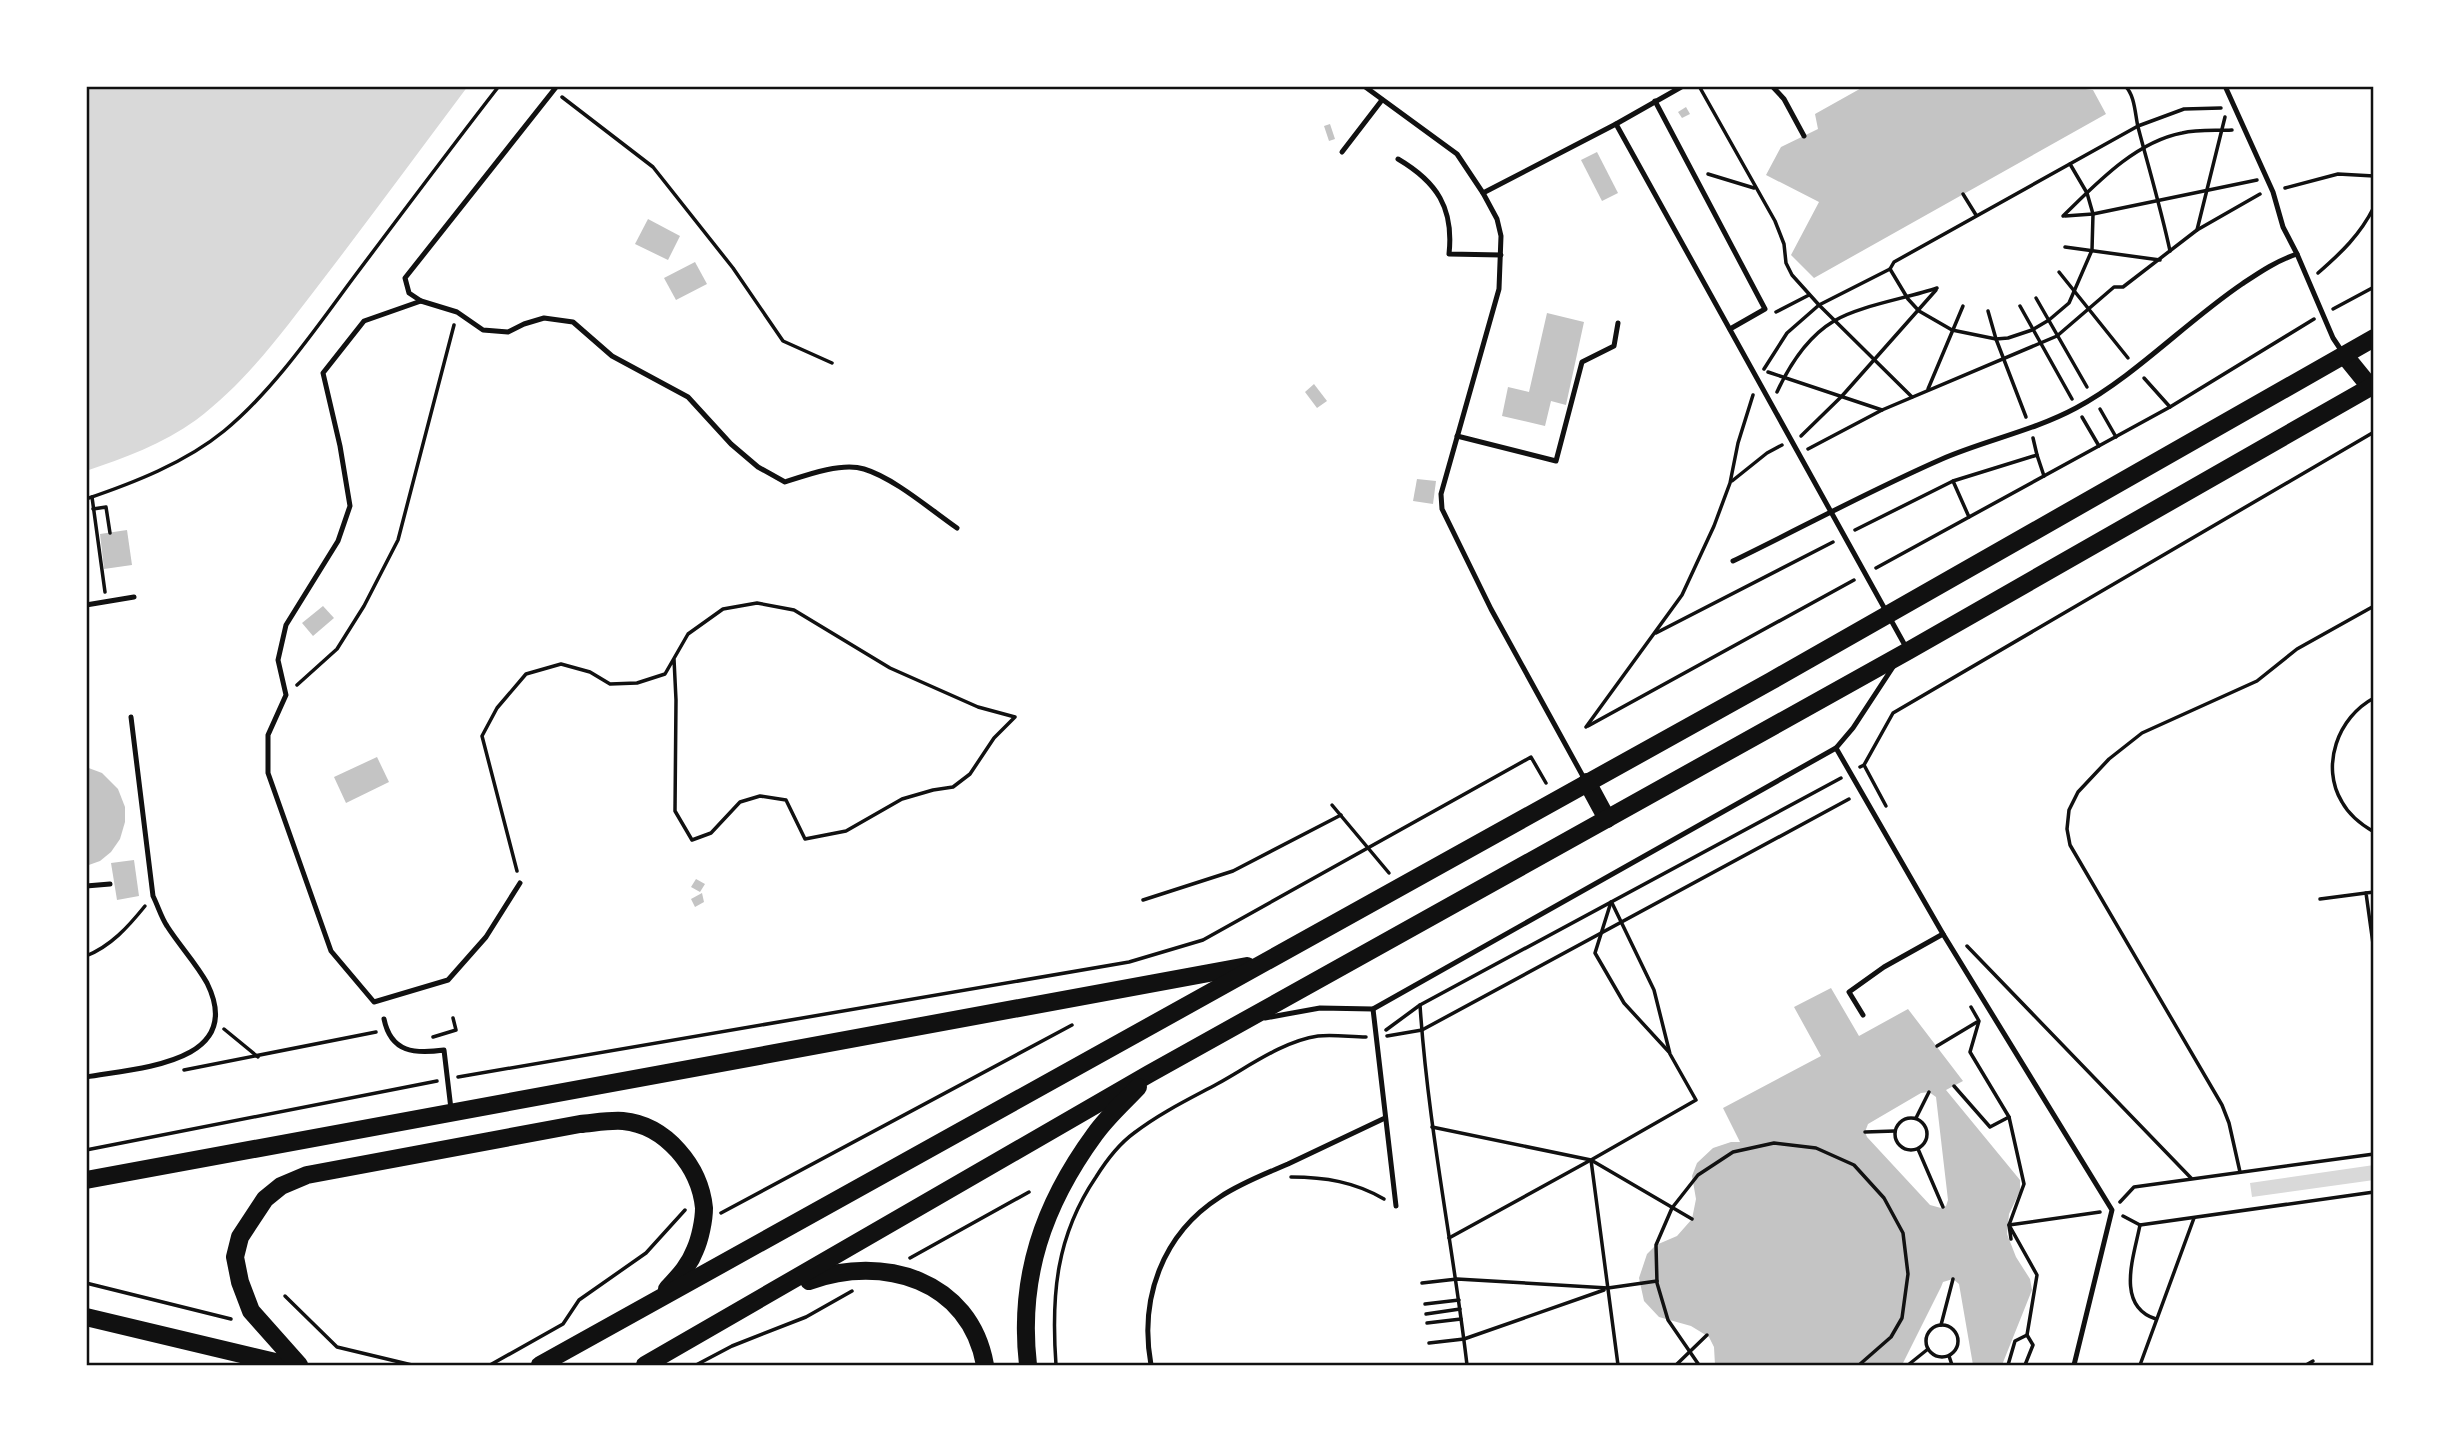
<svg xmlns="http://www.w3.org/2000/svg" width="2460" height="1451" viewBox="0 0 2460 1451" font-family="'Fira Sans',sans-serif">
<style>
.water{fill:#d9d9d9}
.building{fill:#c4c4c4;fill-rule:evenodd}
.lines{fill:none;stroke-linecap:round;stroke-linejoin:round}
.path{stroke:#111;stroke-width:3.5}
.service{stroke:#111;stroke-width:5}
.primary{stroke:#111;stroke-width:18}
.neatline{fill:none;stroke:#111;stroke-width:2.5}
</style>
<rect width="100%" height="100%" fill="#fff"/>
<g class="water">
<path d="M 86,86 L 468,86 C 419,151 371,217 321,282 C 284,330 246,383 196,420 C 163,444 124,458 86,471 Z"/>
<polygon points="2374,1165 2374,1180 2252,1197 2250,1183"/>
</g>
<g class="building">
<polygon points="1865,86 2062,86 2093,90 2106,114 1814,278 1791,255 1819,202 1766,175 1781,147 1818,129 1815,114"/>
<polygon points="1686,107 1690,114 1682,118 1678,112"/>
<polygon points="1330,124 1335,139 1329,141 1324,126"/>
<polygon points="1597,152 1618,193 1602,201 1581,160"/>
<polygon points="648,219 680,236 668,260 635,244"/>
<polygon points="695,262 707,284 676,300 664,278"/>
<polygon points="1547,313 1584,322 1566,405 1551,401 1545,426 1502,416 1508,387 1529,392"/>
<polygon points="1314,384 1327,401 1317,408 1305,392"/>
<polygon points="1417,479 1436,481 1433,504 1413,501"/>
<polygon points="127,530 132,565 104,569 100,534"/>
<polygon points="323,606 334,618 313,636 302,623"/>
<polygon points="377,757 389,782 346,803 334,777"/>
<polygon points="86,767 102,773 118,789 125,807 125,822 120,839 111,852 100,861 86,866"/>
<polygon points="134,860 139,896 117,900 111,863"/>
<polygon points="696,879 705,884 700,892 691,887"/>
<polygon points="702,893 704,902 695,907 691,899"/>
<path d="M 1831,988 L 1859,1036 L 1908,1009 L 1963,1081 L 1946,1090 L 2020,1180 L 2020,1191 L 2009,1214 L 2007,1234 L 2016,1257 L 2030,1279 L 2032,1290 L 2002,1365 L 1973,1365 L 1959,1284 L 1953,1279 L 1943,1282 L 1941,1287 L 1902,1365 L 1715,1365 L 1714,1347 L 1709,1337 L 1691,1326 L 1659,1317 L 1644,1301 L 1639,1278 L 1647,1254 L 1656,1245 L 1677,1236 L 1692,1219 L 1696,1199 L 1692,1176 L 1697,1163 L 1713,1148 L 1731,1142 L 1740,1142 L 1723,1108 L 1821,1056 L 1794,1007 ZM 1929,1092 L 1936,1097 L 1948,1200 L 1946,1206 L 1941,1208 L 1930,1205 L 1867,1137 L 1865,1132 L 1868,1124 L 1921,1093 Z"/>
</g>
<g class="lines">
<g class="path">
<polyline points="1699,86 1775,221 1784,244 1786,263 1792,275 1819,305 1912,397"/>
<path d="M 2125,86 C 2135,95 2135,114 2138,127 C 2149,169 2161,209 2170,251"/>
<polyline points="562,97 653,167 733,268 783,341 832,363"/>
<polyline points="1708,174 1754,188"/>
<polyline points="2285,188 2338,174 2374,176"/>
<polyline points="1963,194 1976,215"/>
<path d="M 2063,216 C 2096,184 2135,142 2182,133 C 2198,129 2216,131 2232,130"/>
<polyline points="2065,216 2093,214 2257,180"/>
<polyline points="2197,230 2225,117"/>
<polyline points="2065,247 2160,260"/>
<polyline points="1890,269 1908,299 1919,311 1952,330 1996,339 2008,338 2032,330 2049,320 2069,303 2092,250 2093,214 2087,193 2070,164"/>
<polyline points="2059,272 2128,358"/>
<path d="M 2318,273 C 2341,253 2360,235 2374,207"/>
<polyline points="2036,298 2087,387"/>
<polyline points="2020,306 2072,399"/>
<polyline points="2333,309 2374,287"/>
<polyline points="1988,311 1996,339 2026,417"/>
<polyline points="1776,312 1809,295"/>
<polyline points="1764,369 1787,333 1819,305 1890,269 1894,262 2138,126 2184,109 2221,108"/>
<polyline points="1768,372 1882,410"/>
<polyline points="2144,378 2170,407"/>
<polyline points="1928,389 1963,306"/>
<path d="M 1777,392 C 1790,364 1807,337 1834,321 C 1858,306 1908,298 1937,288"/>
<polyline points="2100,409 2116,437"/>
<polyline points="2082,417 2099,446"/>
<polyline points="1801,436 1842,396 1936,290"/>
<polyline points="1808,449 1882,410 2057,336 2114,287 2123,287 2197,230 2260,194"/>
<polyline points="2037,455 2044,476"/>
<polyline points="1732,481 1767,453 1782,445"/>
<polyline points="92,497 105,592"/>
<path d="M 86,499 C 133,483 185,463 224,431 C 273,391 316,328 354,277 C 402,213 450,149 499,86"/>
<polyline points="93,509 106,507 110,533"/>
<polyline points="1969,517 1953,481 2037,455 2033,438"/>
<polyline points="1855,530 1953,481"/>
<polyline points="1876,568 2170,407 2314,319"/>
<polyline points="1656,633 1833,542"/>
<polyline points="297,685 337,649 364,606 398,540 454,325"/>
<path d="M 2374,698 C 2338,717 2320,766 2342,802 C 2349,815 2362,825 2374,832"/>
<polyline points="1588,726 1854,580"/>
<polyline points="1586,727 1682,595 1714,526 1730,483 1738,443 1753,395"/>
<polyline points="1864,765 1886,806"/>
<polyline points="1860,767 1864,765 1893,713 2374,432"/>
<polyline points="1332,805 1389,873"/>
<polyline points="517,871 482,736 497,708 526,674 561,664 590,672 610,684 637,683 665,674 688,634 723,609 757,603 794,610 890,668 978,707 1015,717 994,738 970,774 953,787 933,790 902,799 846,831 805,839 786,800 760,796 740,802 711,833 692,840 675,811 676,700 674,659"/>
<polyline points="2374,892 2366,893 2374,951"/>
<polyline points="2320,899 2366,893"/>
<polyline points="1143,900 1233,871 1341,815"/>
<polyline points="1611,902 1595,953 1624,1003 1669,1052"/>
<polyline points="1612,903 1654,990 1670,1054 1696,1100 1591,1160 1618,1365"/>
<polyline points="1967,946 2191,1178"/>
<path d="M 86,956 C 111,946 128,927 145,906"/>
<path d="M 1420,1005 C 1428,1127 1453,1245 1467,1365"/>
<polyline points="1971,1007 1979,1021 1970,1052 2009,1117"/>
<polyline points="224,1029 258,1057"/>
<polyline points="1386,1030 1420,1005 1841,778"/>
<polyline points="1387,1036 1422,1030 1849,799"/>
<polyline points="433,1037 456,1030 453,1018"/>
<polyline points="1937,1046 1977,1022"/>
<polyline points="184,1070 376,1032"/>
<polyline points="458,1077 1129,962 1203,940 1531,757 1546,783"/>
<polyline points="1954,1086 1990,1127 2009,1117 2024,1184 2009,1225 2037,1275 2027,1335"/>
<circle cx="1911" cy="1134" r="16"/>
<polyline points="1916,1118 1929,1092"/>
<polyline points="1432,1127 1591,1160 1692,1219"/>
<polyline points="1865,1132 1895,1131"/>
<polyline points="1918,1149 1943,1207"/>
<polyline points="86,1150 437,1081"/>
<polyline points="2240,1172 2229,1123 2222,1105 2070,845 2067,829 2069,810 2078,792 2109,759 2142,733 2257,681 2297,649 2374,606"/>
<path d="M 1291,1177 C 1325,1177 1355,1182 1384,1199"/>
<polyline points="2120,1202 2134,1187 2374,1154"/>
<polyline points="721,1213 1072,1025"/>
<polyline points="2123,1216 2140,1225 2374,1192"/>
<path d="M 2140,1225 C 2134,1256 2115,1306 2156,1319"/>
<polyline points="1449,1238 1589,1161"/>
<polyline points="2011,1239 2009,1225 2100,1212"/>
<polyline points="910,1258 1029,1192"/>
<polyline points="86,1283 231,1319"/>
<polyline points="1422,1283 1457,1279 1608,1288 1657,1281"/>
<polyline points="285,1296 337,1347 412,1365"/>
<polyline points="1425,1304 1459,1300"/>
<polyline points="1426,1314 1460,1309"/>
<polyline points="1427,1323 1461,1319"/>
<circle cx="1942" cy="1341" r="16"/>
<polyline points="1941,1325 1953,1279"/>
<polyline points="1429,1343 1464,1339 1604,1290"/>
<polyline points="1949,1356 1952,1365"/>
<polyline points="490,1365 563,1324 579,1300 646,1253 685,1210"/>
<polyline points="696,1365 732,1346 806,1317 852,1291"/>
<path d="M 1056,1365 C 1051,1295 1056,1236 1096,1177 C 1106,1161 1119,1144 1134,1133 C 1160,1113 1189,1099 1217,1084 C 1248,1067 1283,1041 1318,1036 C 1333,1034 1351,1037 1366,1037"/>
<polyline points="1676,1365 1707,1335"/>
<polyline points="1699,1365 1668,1320 1657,1283 1656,1245 1672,1208 1698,1175 1733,1152 1774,1143 1816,1148 1854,1165 1884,1198 1903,1233 1908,1274 1902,1318 1891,1337 1859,1365"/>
<polyline points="1908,1365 1928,1349"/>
<polyline points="2008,1365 2015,1341 2027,1335 2033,1345 2025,1365"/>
<polyline points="2140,1365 2194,1218"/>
<polyline points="2306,1365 2313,1361"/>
</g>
<g class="service">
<polyline points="1364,86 1457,154 1483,193 1497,219 1501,236 1499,289 1441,494 1442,509 1491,609 1585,780"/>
<polyline points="1721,86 1722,86"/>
<polyline points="1772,86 1784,99 1804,136"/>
<polyline points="2225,86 2273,192 2283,227 2297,254 2333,338 2343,353"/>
<polyline points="1655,101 1765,309 1730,329"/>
<polyline points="1616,124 1683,86"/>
<polyline points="1342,152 1382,100"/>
<path d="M 1398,159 C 1437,182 1454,208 1449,254 L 1501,255"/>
<polyline points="1483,193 1616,124 1907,649"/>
<polyline points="421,301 409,293 405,278 557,86"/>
<polyline points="1457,436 1556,461 1582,362 1614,346 1618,323"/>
<path d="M 1733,561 C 1803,527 1871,490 1942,459 C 1986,440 2033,431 2076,408 C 2134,377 2186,322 2242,284 C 2260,272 2276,261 2297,254"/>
<polyline points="86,605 134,597"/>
<polyline points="1836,748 1943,934 2112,1210 2074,1365"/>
<path d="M 520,883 L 486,937 L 448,980 L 374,1002 L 331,951 L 268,773 L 268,735 L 286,695 L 278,660 L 286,625 L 338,541 L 350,506 L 340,446 L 323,373 L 364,321 L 421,301 L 457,312 L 483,330 L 508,332 L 524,324 L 544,318 L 573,322 L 612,356 L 688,397 L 731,444 L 758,467 L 785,482 C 806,475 842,462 864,469 C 894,478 931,510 957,528"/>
<polyline points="86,886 110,884"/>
<polyline points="1373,1009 1396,1206"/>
<polyline points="1863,1015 1849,992 1884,967 1943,934"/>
<polyline points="1265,1018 1320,1008 1373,1009 1836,748 1853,728 1893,667"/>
<path d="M 384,1019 C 391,1053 415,1054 444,1050 L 451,1109"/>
<path d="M 86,1077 C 136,1068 247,1064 207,983 C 196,963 179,945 167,926 C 161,917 158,906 153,896 L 131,717"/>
<path d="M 1151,1365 C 1139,1299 1162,1234 1220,1197 C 1241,1183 1265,1174 1288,1164 C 1320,1149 1353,1133 1385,1118"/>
</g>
<g class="primary">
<polyline points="2345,356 2371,388"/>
<polyline points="1587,782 1607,819"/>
<polyline points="86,1180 1247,966"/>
<path d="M 809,1281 C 883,1254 970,1280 985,1365"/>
<polyline points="86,1317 288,1365"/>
<path d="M 299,1365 L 251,1311 L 240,1282 L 235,1257 L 240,1237 L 265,1199 L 281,1186 L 307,1175 L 580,1124 C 593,1123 609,1120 623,1121 C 666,1125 700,1167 704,1208 C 704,1220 700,1239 695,1250 C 689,1266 678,1277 667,1289"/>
<polyline points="540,1365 1771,681 2374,338"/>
<polyline points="645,1365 1149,1074 1908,651 2374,385"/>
<path d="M 1028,1365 C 1018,1278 1043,1205 1095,1134 C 1107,1117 1124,1102 1138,1087"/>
</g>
</g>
<rect width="2460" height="1451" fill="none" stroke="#ffffff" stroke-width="175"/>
<rect x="88" y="88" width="2284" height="1276" class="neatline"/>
</svg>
